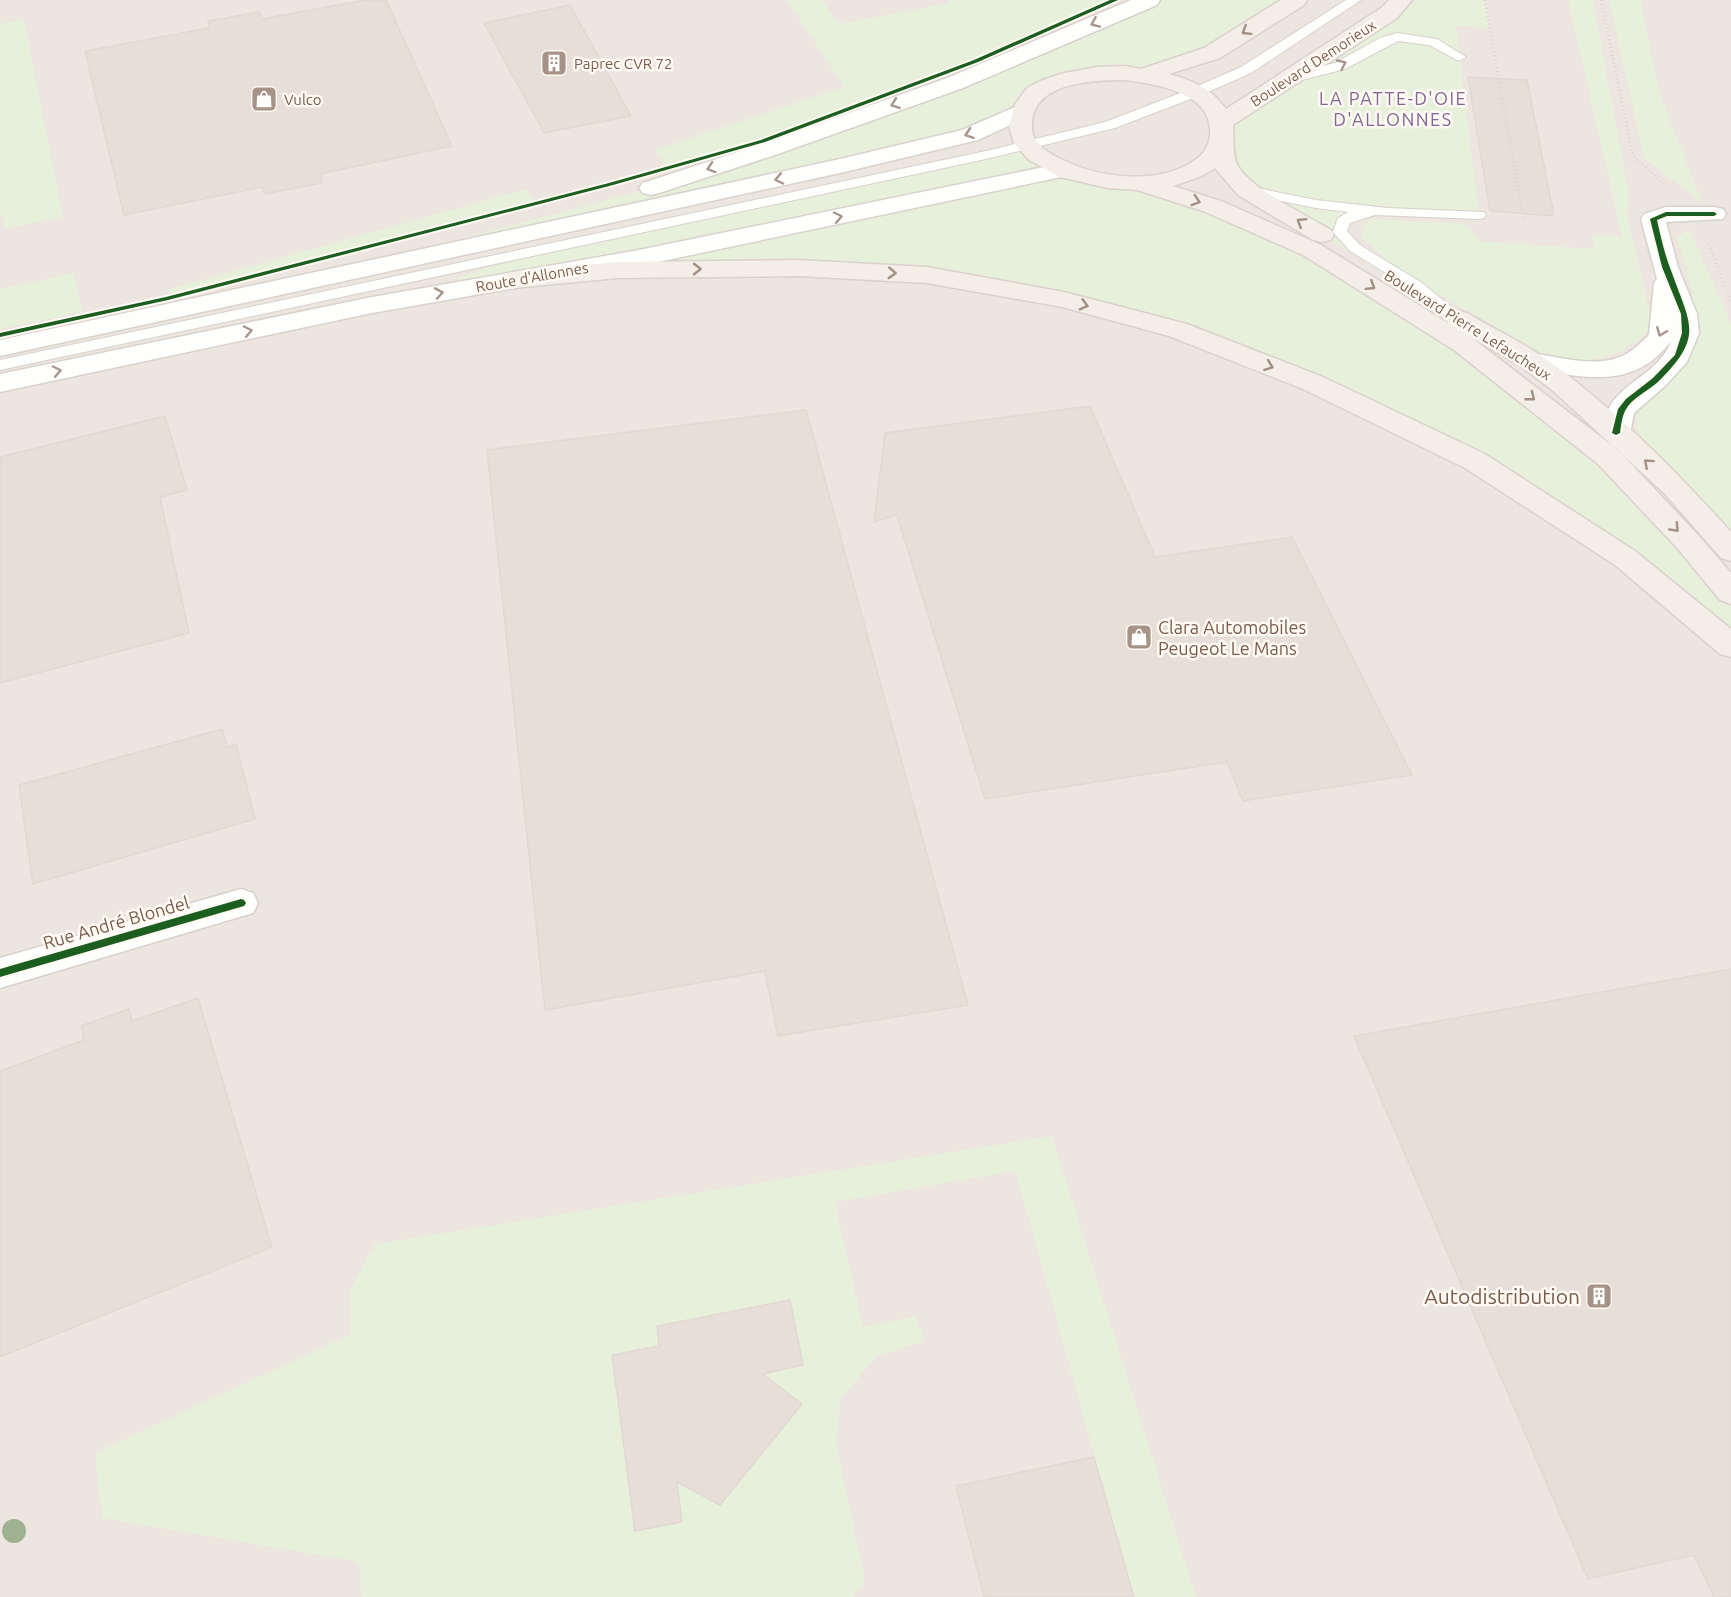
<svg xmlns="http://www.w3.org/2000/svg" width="1731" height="1597" viewBox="0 0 1731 1597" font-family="Ubuntu,sans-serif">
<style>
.industrial{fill:#ede5e0}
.green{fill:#e7f0db}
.building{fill:#e6ded7;stroke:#e2d8d2;stroke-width:1.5}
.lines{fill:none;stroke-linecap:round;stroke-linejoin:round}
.lane-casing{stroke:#d7d1cb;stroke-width:2}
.street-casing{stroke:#d7d1cb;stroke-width:3}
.secondary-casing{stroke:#d9d2cb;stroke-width:3}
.primary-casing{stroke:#dad1cc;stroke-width:3}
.path{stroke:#dcd5d0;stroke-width:3;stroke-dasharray:1 3;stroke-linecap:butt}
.lane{fill:#fefefd;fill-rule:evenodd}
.street{fill:#fefefd;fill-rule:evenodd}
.secondary{fill:#fefefd;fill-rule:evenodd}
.primary{fill:#f3eee8;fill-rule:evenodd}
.cycleway-casing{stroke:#fffaf3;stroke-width:4}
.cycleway{fill:#1b5e20;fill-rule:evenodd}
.tree{fill:#9eb190}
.oneway{stroke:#a8958b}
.oneway2{stroke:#a48f83}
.labels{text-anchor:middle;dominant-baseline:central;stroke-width:5;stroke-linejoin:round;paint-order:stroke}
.far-poi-label{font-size:15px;fill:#7a5c4d;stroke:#fffaf3;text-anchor:start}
.far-street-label{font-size:15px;fill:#7a5c4d;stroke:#fffaf3}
.far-quarter-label{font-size:18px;letter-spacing:1.5px;fill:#846695;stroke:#fffaf3}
.poi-label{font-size:18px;fill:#7a5c4d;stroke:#fffaf3;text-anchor:start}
.street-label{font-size:18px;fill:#7a5c4d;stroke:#fffaf3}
.near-poi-label{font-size:21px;fill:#7a5c4d;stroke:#fffaf3;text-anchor:end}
</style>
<rect width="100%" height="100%" fill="#f9f5f0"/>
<rect class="industrial" x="0" y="0" width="1731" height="1597"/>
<g class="green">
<polygon points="787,0 822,0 839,24 949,3 948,0 1115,0 976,61 763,141 667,169 655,150 844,87"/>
<polygon points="1149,0 1296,0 1212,53 1144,75 1085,74 1028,101 970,135 353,272 486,232 656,187 770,149"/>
<polygon points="1401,0 1485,0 1489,28 1456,26 1479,215 1388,212 1353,215 1340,232 1458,319 1247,190 1226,167 1222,122"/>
<path d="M 1568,0 L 1593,0 L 1629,195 L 1627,216 L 1653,325 C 1627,359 1581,369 1541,353 C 1517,343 1493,326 1470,312 C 1432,291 1390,268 1361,236 L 1364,225 L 1374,219 L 1467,224 L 1479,241 L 1594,249 L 1591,235 L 1622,237 Z"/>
<polygon points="1609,0 1642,0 1644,20 1660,95 1703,204 1644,158"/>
<polygon points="24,19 63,217 5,229 3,214 0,214 0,24"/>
<polygon points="1028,145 1043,159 1140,183 1312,250 1608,457 1731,593 1731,646 1475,461 1178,330 927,275 798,268 513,280 456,279 531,252"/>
<polygon points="526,189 535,204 166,299 169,289"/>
<path d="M 1689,228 L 1731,323 L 1731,537 C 1711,517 1638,450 1636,426 C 1635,402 1664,372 1678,356 L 1680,302 L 1693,294 L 1677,238 Z"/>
<polygon points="74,273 82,312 0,329 0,289"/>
<path d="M 1052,1136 L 1196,1597 L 1134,1597 C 1093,1455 1056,1313 1015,1171 L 835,1202 L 863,1327 L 916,1316 L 925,1341 L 877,1356 L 841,1398 L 836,1444 L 865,1580 L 854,1597 L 361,1597 L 359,1562 L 102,1518 L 95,1453 L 351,1334 L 350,1290 L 375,1244 Z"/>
</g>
<g class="building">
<polygon points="365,0 386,0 452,146 320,174 322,183 265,194 262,187 124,215 85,51 209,28 208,21 259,12 262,19"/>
<polygon points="570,5 631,116 544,133 484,23"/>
<polygon points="1468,77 1527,80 1554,216 1490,211"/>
<polygon points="1090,406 1155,557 1292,537 1412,775 1243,801 1227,762 985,799 897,515 874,522 885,433"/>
<polygon points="806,410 968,1005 778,1036 765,971 545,1010 487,450"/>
<polygon points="165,416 187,490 160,497 189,633 0,683 0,457"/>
<polygon points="222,729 227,747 236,744 255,819 33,884 19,785"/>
<polygon points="1731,969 1731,1597 1714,1597 1694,1555 1588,1579 1354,1036"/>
<polygon points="198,998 272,1247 0,1357 0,1071 84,1040 81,1026 129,1009 132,1021"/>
<polygon points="790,1300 803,1365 763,1374 802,1404 720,1505 677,1482 682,1522 635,1531 612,1355 659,1346 657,1326"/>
<polygon points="1094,1457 1134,1597 984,1597 956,1486"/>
</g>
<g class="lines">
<defs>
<g id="lane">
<polygon points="1346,0 1361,0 1251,73 1201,95 1115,128 986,159 0,370 0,360 986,151 1105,122 1191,89 1241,67"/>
<polygon points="1397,33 1437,39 1466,57 1459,61 1429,45 1398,41 1345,69 1286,84 1279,80 1281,77 1335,63 1380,38"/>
<polygon points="1247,186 1316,200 1388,208 1484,212 1486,215 1484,218 1479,219 1375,215 1350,223 1347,231 1360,245 1422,283 1466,319 1463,322 1453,322 1412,289 1350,251 1333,232 1338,218 1348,212 1316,208 1242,193 1240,190 1242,187"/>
</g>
<g id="street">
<path d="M 1666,207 L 1714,207 L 1723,209 L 1726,214 L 1723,219 L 1666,222 L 1678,267 L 1697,314 L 1699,333 L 1687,362 L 1665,386 L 1634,413 L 1630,433 L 1626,439 L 1616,442 L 1606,439 L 1602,433 C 1604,426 1605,417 1608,410 C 1622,381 1660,373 1671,341 C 1634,391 1583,377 1531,369 L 1522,367 L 1518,361 L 1522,355 L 1531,353 C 1560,357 1597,369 1624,355 C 1633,351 1640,343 1647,337 L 1649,334 L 1654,283 L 1657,279 L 1641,219 L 1644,214 Z"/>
<polygon points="241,889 253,893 258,903 253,913 0,988 0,958"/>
</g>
<g id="secondary">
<polygon points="1131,0 1160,0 1157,5 963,88 778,154 659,193 651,195 643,193 639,188 643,183 762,144 947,78"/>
<polygon points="1022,104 1030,106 1033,111 1030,116 978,140 840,173 0,356 0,340 840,159 962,130"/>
<polygon points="1063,163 1071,165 1075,170 1071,175 639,266 367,314 0,392 0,374 367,298 639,250"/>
</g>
<g id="primary">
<path d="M 1281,0 L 1307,0 L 1304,5 L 1220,58 L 1169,74 C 1192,80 1212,89 1226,109 L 1381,8 L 1389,0 L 1412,0 L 1397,18 L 1233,125 C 1234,138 1232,155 1238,166 C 1252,190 1306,215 1331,230 L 1334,235 L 1331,240 L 1322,242 L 1313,240 L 1238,195 L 1215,168 L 1202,176 L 1173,186 L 1221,201 L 1321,245 L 1448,323 L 1445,319 L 1449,313 L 1458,311 L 1467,313 C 1492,328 1519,340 1543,357 C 1610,404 1676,471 1731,532 L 1731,561 L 1721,558 L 1664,493 L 1552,390 L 1522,367 L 1472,338 L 1618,450 L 1698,535 L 1731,573 L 1731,604 L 1720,600 L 1678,549 L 1598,464 L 1454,350 L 1303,255 L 1203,211 L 1137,190 L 1108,188 L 1060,177 L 1029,160 L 1014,143 L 1009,127 L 1015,104 L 1027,88 L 1040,81 L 1064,73 L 1097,67 L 1125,66 L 1141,69 L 1204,48 ZM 1125,80 C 1154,84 1207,91 1210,128 C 1211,139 1207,150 1199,157 C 1164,186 1101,179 1063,160 C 1050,154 1033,145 1032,129 C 1029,82 1092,80 1125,80 Z"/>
<polygon points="798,260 927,267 1064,292 1187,324 1323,377 1485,454 1635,551 1731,629 1731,657 1720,654 1615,565 1465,468 1303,389 1169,336 1062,307 927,283 798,276 618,278 513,288 504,285 500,280 504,275 513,272 618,262"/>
</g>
</defs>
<use href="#lane" class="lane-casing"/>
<use href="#street" class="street-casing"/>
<use href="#secondary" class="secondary-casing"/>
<use href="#primary" class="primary-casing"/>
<g class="path">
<polyline points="1485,0 1523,218"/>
<polyline points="1601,0 1633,156 1664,184"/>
<polyline points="1709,244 1731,302"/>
</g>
<use href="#lane" class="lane"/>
<use href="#street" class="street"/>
<use href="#secondary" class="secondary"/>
<use href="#primary" class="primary"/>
<defs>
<g id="cycleway">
<polygon points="1110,0 1118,0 978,62 765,142 613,185 168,300 0,337 0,333 166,297 609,183 761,140 974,60"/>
<path d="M 1666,212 L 1714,212 L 1717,214 L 1714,216 L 1667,216 L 1657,220 C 1661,238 1665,256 1672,273 C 1690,324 1704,336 1660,380 C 1649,391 1632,397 1625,411 C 1622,417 1621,426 1620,433 L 1616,435 L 1612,433 L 1618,409 L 1626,399 L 1653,378 L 1675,355 L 1682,333 L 1681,314 L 1662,267 L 1650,219 Z"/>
<polygon points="241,899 244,900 246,903 244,906 0,977 0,969"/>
</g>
</defs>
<use href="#cycleway" class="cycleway-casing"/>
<use href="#cycleway" class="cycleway"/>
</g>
<circle class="tree" cx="14" cy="1531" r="12"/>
<defs><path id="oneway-chevron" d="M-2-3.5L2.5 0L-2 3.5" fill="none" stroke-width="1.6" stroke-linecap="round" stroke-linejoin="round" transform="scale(1.5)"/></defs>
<g class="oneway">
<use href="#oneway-chevron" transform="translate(1095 23) rotate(157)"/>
<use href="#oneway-chevron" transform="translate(1342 64) rotate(-25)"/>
<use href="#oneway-chevron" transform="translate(895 104) rotate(160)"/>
<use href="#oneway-chevron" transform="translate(969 134) rotate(161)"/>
<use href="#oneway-chevron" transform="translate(711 168) rotate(162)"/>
<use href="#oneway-chevron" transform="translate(779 179) rotate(168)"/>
<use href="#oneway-chevron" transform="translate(838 217) rotate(-12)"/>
<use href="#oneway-chevron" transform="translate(439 293) rotate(-10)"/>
<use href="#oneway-chevron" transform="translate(248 331) rotate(-12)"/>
<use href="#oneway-chevron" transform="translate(1661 332) rotate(112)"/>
<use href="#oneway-chevron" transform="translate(57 371) rotate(-12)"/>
</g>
<g class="oneway2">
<use href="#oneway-chevron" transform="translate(1246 31) rotate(148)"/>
<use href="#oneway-chevron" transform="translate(1196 201) rotate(18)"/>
<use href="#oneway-chevron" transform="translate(1301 222) rotate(-148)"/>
<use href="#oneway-chevron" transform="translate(697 269)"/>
<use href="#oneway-chevron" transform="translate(892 273) rotate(3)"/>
<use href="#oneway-chevron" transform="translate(1371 286) rotate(32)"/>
<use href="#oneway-chevron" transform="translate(1084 305) rotate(15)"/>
<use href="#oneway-chevron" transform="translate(1269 366) rotate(21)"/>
<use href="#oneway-chevron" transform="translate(1531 397) rotate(38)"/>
<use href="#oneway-chevron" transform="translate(1648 463) rotate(-138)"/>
<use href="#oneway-chevron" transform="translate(1675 528) rotate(47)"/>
</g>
<defs>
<symbol id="building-square" viewBox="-11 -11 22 22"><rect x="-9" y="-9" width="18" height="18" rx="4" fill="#a69286" stroke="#fffaf3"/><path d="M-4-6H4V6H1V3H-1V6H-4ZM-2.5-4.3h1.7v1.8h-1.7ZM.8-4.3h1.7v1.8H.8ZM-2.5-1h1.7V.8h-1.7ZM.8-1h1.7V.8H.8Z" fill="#fff"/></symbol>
<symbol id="shop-square" viewBox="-11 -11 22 22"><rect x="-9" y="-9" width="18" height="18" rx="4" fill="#a69286" stroke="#fffaf3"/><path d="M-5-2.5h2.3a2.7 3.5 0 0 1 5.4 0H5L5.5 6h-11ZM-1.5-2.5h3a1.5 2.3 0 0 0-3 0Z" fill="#fff"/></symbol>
</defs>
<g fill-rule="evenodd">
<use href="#building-square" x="539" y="48" width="30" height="30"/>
<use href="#shop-square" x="249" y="84" width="30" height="30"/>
<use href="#shop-square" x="1124" y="622" width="30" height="30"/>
<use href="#building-square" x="1584" y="1281" width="30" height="30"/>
</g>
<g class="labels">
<g class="far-poi-label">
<text x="574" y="63">Paprec CVR 72</text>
<text x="284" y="99">Vulco</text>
</g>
<g class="far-street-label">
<text transform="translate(1313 63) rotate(-33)">Boulevard Demorieux</text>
<text transform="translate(532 277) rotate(-10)">Route d'Allonnes</text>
<text transform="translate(1468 325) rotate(32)">Boulevard Pierre Lefaucheux</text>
</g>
<g class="far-quarter-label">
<text x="1393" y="98">LA PATTE-D'OIE<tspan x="1393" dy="21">D'ALLONNES</tspan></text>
</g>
<g class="poi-label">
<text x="1158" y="627">Clara Automobiles<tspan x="1158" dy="21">Peugeot Le Mans</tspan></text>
</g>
<g class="street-label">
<text transform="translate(116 922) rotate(-16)">Rue André Blondel</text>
</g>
<g class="near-poi-label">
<text x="1580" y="1296">Autodistribution</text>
</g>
</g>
</svg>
